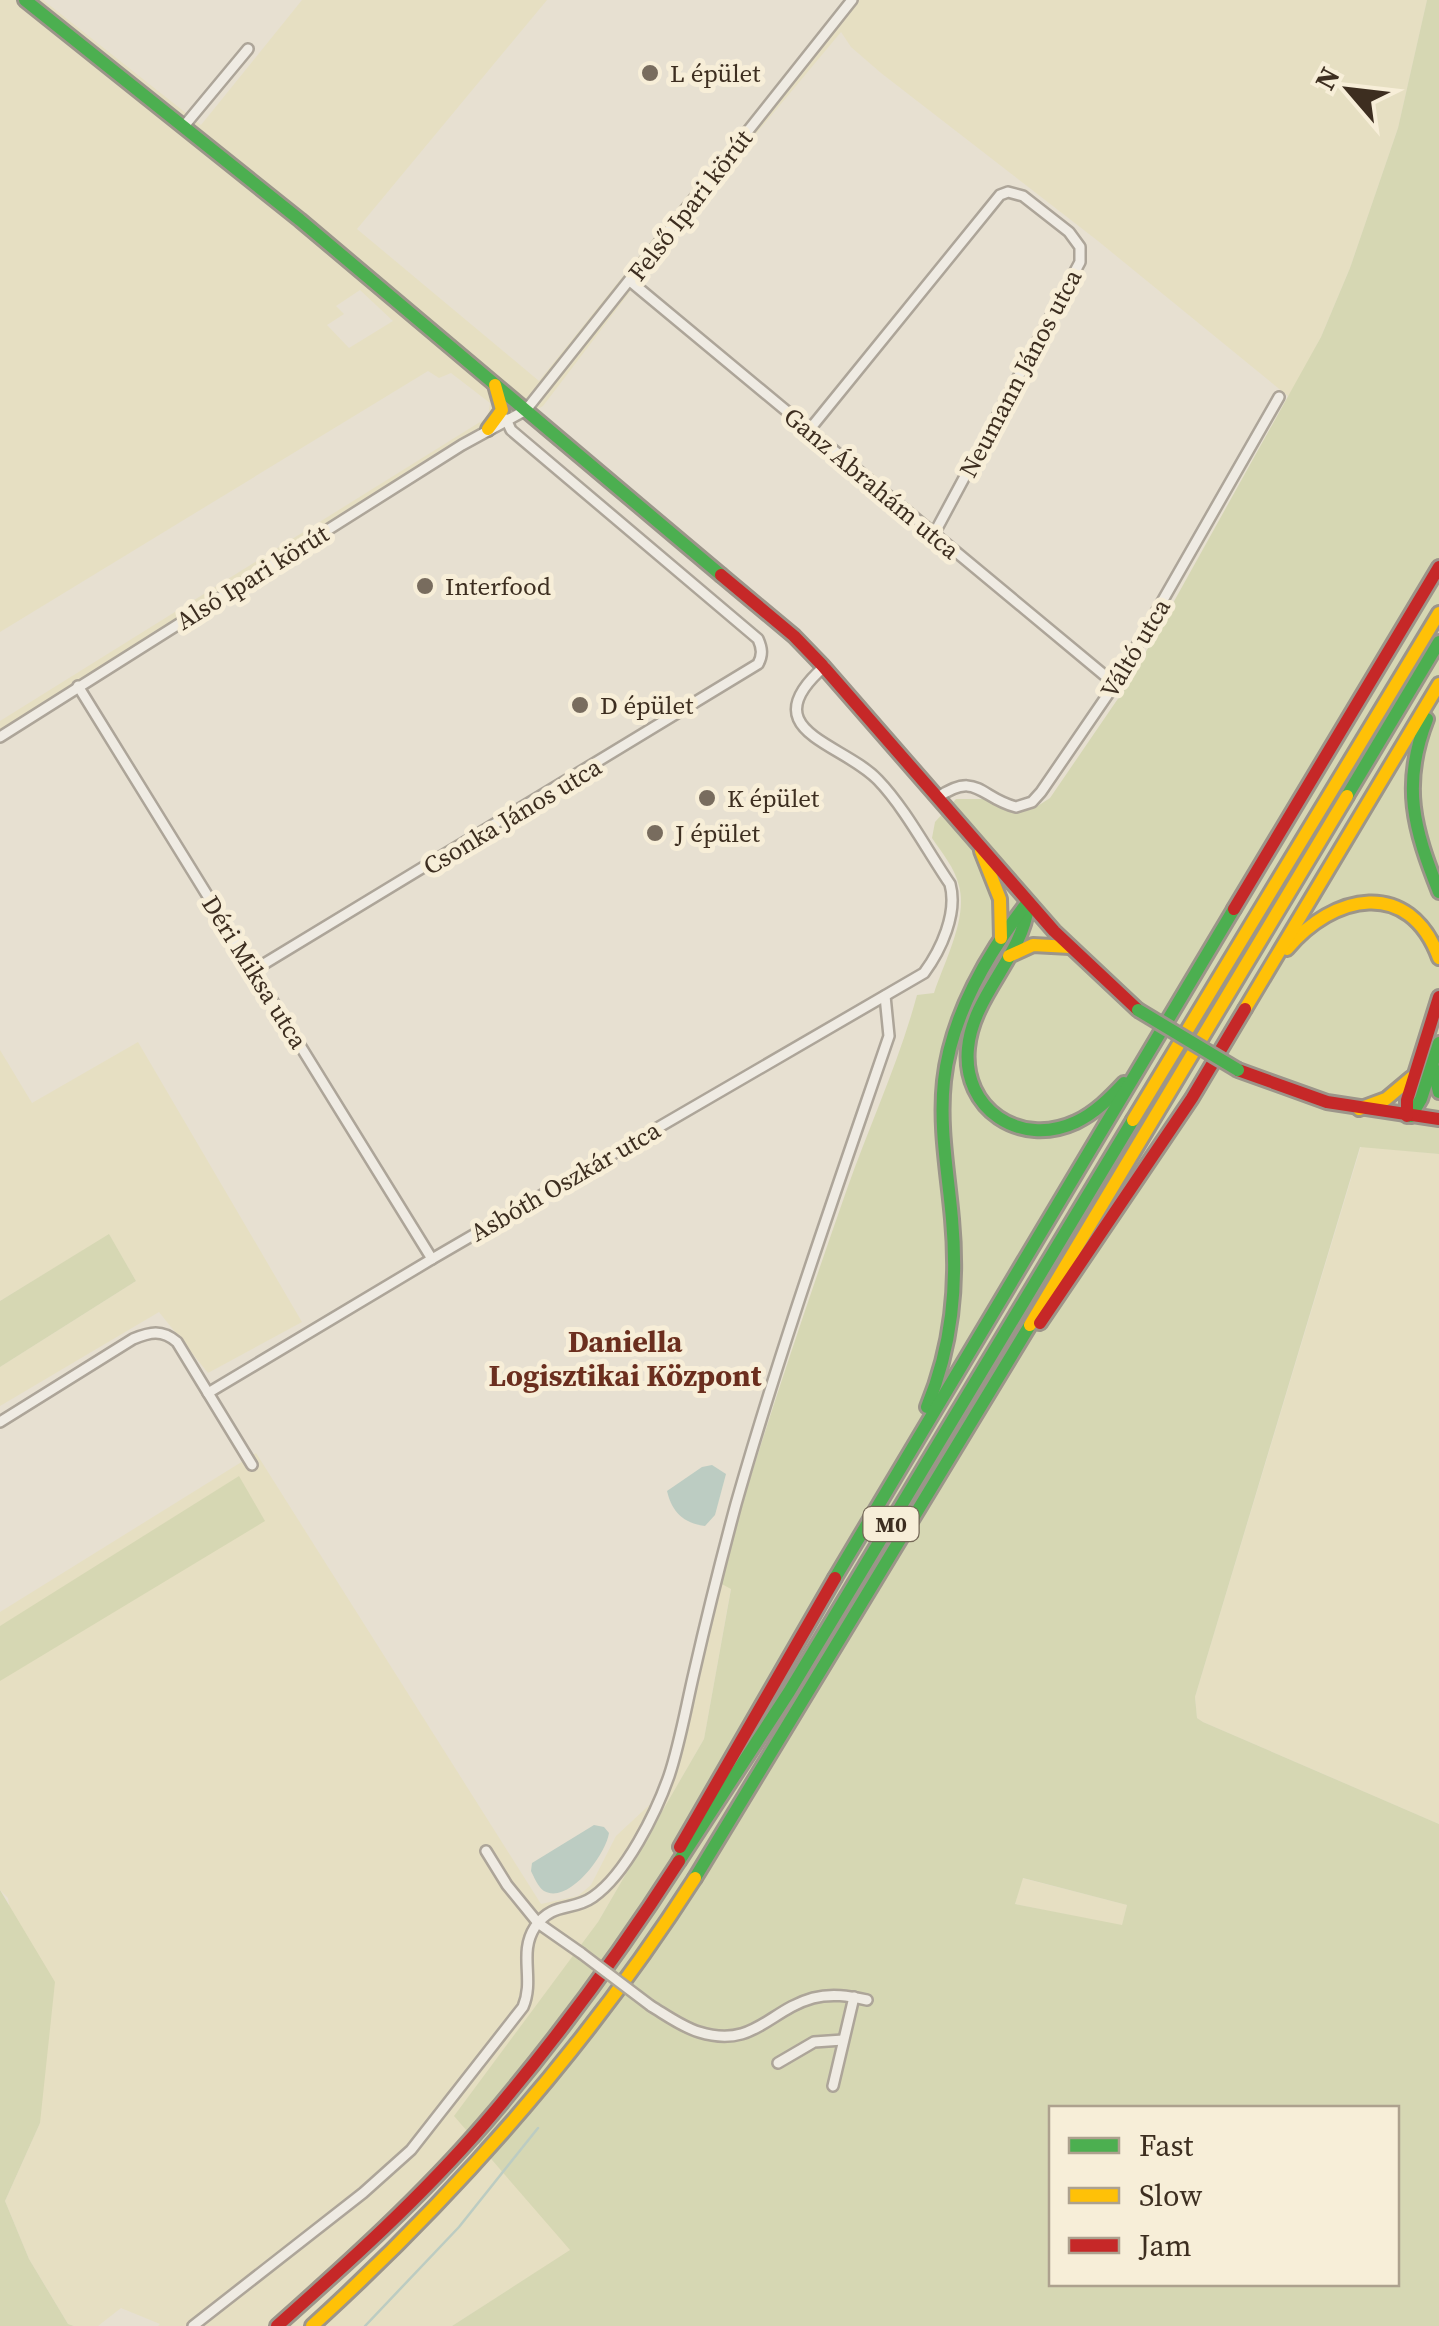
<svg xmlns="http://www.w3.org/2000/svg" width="1439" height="2326" viewBox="0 0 1439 2326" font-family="'Source Serif 4',serif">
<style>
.farmland{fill:#e6dfc2;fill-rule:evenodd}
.green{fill:#d6d7b3;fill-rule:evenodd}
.water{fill:#bcccc2}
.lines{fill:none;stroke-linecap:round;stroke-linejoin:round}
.stream{stroke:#bcccc2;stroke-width:2.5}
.street-casing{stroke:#ada599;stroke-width:14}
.fast-casing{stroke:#9c958a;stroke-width:18}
.slow-casing{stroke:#9c958a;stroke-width:18}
.jam-casing{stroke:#9c958a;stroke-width:18}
.street{stroke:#efebe3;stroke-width:9}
.fast{stroke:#4caf50;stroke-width:12}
.slow{stroke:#ffc107;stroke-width:12}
.jam{stroke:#c62828;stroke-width:12}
.street-bridge-casing{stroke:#ada599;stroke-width:14;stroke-linecap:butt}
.fast-bridge-casing{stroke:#9c958a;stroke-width:18;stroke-linecap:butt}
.street-bridge{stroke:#efebe3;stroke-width:9}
.fast-bridge{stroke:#4caf50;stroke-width:12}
.poi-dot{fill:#786c5e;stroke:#f7eed8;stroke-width:4}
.labels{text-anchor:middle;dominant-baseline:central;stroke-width:10;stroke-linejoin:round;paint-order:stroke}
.shield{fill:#f7eed8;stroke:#756857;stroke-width:2.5}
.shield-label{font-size:22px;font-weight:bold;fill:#3d2e20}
.poi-label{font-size:25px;fill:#3d2e20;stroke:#f7eed8;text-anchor:start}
.street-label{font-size:25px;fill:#3d2e20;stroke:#f7eed8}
.quarter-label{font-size:30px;font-weight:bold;fill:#6b2e1e;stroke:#f7eed8}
</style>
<rect width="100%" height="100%" fill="#e7e0d1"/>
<g class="farmland">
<path d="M 0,0 L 43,0 L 201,125 L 302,0 L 547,0 L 357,229 L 539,381 L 844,0 L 1427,0 L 1398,128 L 1350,268 L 1321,337 L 1289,397 L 1098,241 L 881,73 L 851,47 L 841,32 L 693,209 L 543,406 L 459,453 L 0,742 L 0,721 L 488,417 L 490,403 L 451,373 L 439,378 L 428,371 L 0,632 ZM 360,290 L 393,321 L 349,348 L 327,325 L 344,314 L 336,306 Z"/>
<polygon points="138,1042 302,1322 208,1373 159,1312 0,1406 0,1367 136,1281 109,1235 0,1301 0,1050 32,1103"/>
<polygon points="1361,1146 1439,1154 1439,1824 1203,1722 1197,1718 1196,1709 1195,1697"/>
<polygon points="256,1453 541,1904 578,1896 591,1885 616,1836 672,1784 718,1582 731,1588 704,1739 598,1922 571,2250 452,2326 158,2326 160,2324 121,2308 98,2326 74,2326 68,2324 29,2259 5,2201 40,2123 8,1898 0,1890 0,1612"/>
<polygon points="1022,1878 1127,1905 1122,1926 1015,1904"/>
</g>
<g class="green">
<path d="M 1427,0 L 1439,0 L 1439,1154 L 1360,1147 L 1195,1697 L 1197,1718 L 1203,1722 L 1439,1824 L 1439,2326 L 452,2326 L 570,2250 L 454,2116 L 598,1922 L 704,1739 L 731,1589 L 718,1582 C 758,1450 801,1320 847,1189 C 870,1124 899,1062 917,995 L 934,993 C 944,962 968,918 959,886 C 955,868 942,853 932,838 L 935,822 L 956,799 L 988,799 L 1006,811 L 1033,809 L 1050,798 L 1128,684 L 1321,337 L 1350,268 L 1398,128 ZM 1023,1878 L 1127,1905 L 1122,1925 L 1015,1904 ZM 1052,2108 L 1396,2108 L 1396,2284 L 1052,2284 Z"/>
<polygon points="109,1234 136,1281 0,1367 0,1301"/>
<polygon points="239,1476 265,1521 0,1681 0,1626"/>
<polygon points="0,1890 55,1982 40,2123 5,2201 29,2259 68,2324 74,2326 0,2326"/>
</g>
<g class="water">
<path d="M 712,1465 L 726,1474 L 715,1515 L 705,1526 C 683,1523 672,1512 667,1491 L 702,1467 Z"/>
<path d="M 594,1825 L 604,1827 L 609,1833 C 606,1854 569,1905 544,1891 C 538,1887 534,1877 531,1871 L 532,1863 Z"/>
</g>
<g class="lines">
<polyline class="stream" points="365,2326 459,2227 538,2128"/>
<defs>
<g id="street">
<polyline points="184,126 248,49"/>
<polyline points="630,281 1115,684"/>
<polyline points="810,429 1000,195 1008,192 1023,196 1069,232 1080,247 1080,262 934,534"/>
<polyline points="78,686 432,1259"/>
<polyline points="0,737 462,445 526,410 852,0"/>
<path d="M 937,798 C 977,770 980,798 1016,807 L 1032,802 L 1041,792 L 1115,684 L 1279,397"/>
<path d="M 254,970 L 758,664 C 763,655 762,648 758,639 L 511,430 L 506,419"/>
<path d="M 208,1393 L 432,1259 L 924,973 C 941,950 958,913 950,884 C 928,852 905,808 878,780 C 842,742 750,731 825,666"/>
<path d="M 0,1422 L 133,1339 C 150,1332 162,1329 177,1342 L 252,1465"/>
<polyline points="486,1851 507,1885 538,1923 581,1953"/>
<path d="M 651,2006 C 666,2015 682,2027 699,2032 C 754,2049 769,2010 813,1998 C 832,1993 849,1996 867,2000"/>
<polyline points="778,2063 814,2042 843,2040"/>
<polyline points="833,2086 854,1997"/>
<path d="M 193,2326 L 363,2193 L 411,2150 L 523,2007 C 535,1979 518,1953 535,1927 C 553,1901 572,1912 593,1897 C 626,1874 656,1813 669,1776 C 680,1743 686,1707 694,1673 C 707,1616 721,1560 736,1504 C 781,1346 836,1191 889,1036 L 885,996"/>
</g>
<g id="fast">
<polyline points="25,0 300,220 721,575"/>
<path d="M 1427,719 C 1401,785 1414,829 1439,892"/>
<polyline points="1347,796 1439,642"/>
<path d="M 1028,906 C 1022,957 973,995 968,1048 C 962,1109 1020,1148 1076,1122 C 1095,1113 1110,1098 1124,1083"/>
<polyline points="1433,1067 1439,1092"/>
<polyline points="1411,1116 1421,1099 1439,1043"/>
<path d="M 927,1407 C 952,1346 958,1285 952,1219 C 948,1173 939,1127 944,1081 C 951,1016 988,952 1028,902"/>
<polyline points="835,1578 1234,909"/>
<polyline points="679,1861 789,1692 1133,1120"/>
<polyline points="695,1878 1030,1325"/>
</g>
<g id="slow">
<polyline points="488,429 502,410 495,385"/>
<polyline points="981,851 1000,899 1001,938"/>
<path d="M 1287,949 C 1333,894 1409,877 1439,958"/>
<polyline points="1009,956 1033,945 1070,947"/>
<polyline points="1245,1009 1439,684"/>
<polyline points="1359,1109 1386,1099 1411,1078"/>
<polyline points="1133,1120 1439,613"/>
<polyline points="1030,1325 1347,796"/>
<path d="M 312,2326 C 459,2192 588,2045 695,1878"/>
</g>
<g id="jam">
<polyline points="721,575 794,636 822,665 1054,931 1138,1010"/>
<polyline points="1234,909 1439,567"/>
<polyline points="1238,1070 1327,1102 1439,1119"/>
<polyline points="1407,1116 1407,1100 1439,997"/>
<polyline points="1040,1323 1192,1098 1245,1009"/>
<polyline points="680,1847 835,1578"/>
<path d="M 277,2326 C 349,2262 421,2197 484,2124 C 555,2041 620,1953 679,1861"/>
</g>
</defs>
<use href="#street" class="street-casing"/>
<use href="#fast" class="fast-casing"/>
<use href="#slow" class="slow-casing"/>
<use href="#jam" class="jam-casing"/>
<use href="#street" class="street"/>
<use href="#fast" class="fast"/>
<use href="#slow" class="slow"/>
<use href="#jam" class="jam"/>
<defs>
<polyline id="street-bridge" points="581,1953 651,2006"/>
<polyline id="fast-bridge" points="1138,1010 1238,1070"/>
</defs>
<use href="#street-bridge" class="street-bridge-casing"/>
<use href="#fast-bridge" class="fast-bridge-casing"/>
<use href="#street-bridge" class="street-bridge"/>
<use href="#fast-bridge" class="fast-bridge"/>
</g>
<g class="poi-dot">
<circle cx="650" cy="73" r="10"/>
<circle cx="425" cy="586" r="10"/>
<circle cx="580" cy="705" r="10"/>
<circle cx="707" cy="798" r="10"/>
<circle cx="655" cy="833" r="10"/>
</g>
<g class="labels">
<rect class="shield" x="863.5" y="1507" width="55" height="34" rx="8"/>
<g class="shield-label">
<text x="891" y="1524">M0</text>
</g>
<g class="poi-label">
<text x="670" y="73">L épület</text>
<text x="445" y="586">Interfood</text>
<text x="600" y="705">D épület</text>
<text x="727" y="798">K épület</text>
<text x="675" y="833">J épület</text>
</g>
<g class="street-label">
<text transform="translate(690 205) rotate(-52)">Felső Ipari körút</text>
<text transform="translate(1020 373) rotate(-62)">Neumann János utca</text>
<text transform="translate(872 483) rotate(40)">Ganz Ábrahám utca</text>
<text transform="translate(252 577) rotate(-32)">Alsó Ipari körút</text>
<text transform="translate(1135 648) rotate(-59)">Váltó utca</text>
<text transform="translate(512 816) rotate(-31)">Csonka János utca</text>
<text transform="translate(255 972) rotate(58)">Déri Miksa utca</text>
<text transform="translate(565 1181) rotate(-30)">Asbóth Oszkár utca</text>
</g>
<g class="quarter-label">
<text x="625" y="1341">Daniella<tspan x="625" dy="34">Logisztikai Központ</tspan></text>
</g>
</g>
<rect x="1049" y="2106" width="350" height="180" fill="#f7eed8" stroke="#ada18e" stroke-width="2.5"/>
<rect x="1069" y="2138" width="50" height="15" fill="#4caf50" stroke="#ada18e" stroke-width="2.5"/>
<text x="1139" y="2156" font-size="30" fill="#3d2e20">Fast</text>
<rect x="1069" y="2188" width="50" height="15" fill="#ffc107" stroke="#ada18e" stroke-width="2.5"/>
<text x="1139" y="2206" font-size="30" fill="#3d2e20">Slow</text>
<rect x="1069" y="2238" width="50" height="15" fill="#c62828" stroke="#ada18e" stroke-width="2.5"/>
<text x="1139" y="2256" font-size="30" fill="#3d2e20">Jam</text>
<g transform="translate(1349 90) rotate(298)" stroke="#f7eed8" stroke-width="8" paint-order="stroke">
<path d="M0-8L18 38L0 25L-18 38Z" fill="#3d2e20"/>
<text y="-15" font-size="28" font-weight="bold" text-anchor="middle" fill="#3d2e20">N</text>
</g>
</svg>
